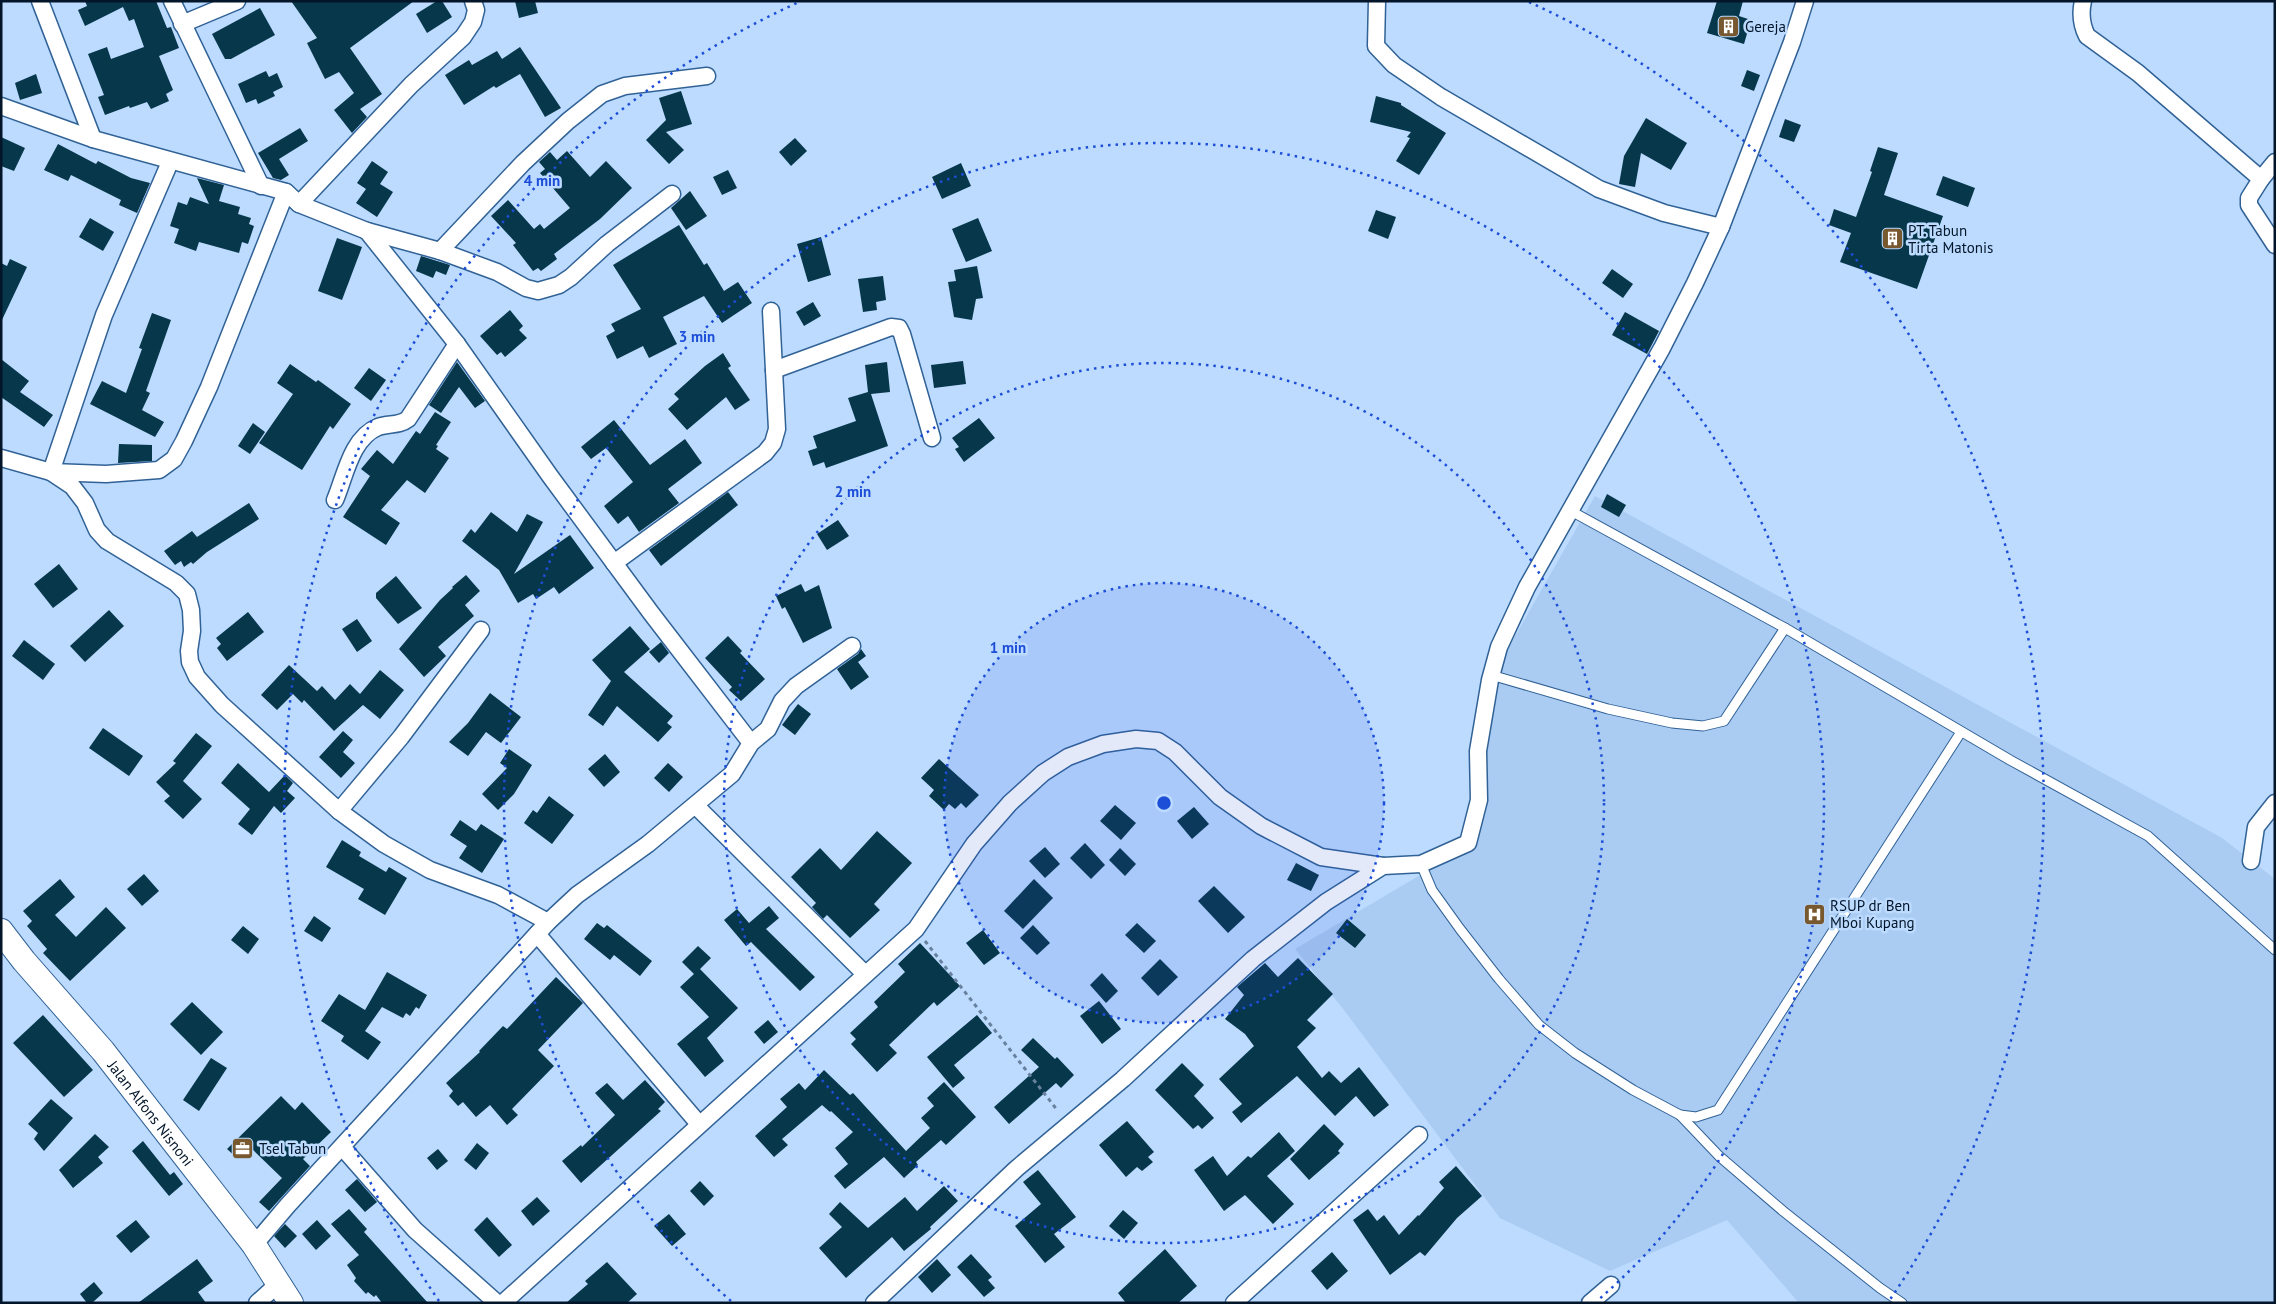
<svg xmlns="http://www.w3.org/2000/svg" width="2276" height="1304" viewBox="0 0 2276 1304" font-family="'PT Sans',sans-serif">
<style>
.built{fill:#aacbf2}
.building{fill:#07374b}
.lines{fill:none;stroke-linecap:round;stroke-linejoin:round}
.lane-casing{stroke:#316296;stroke-width:11}
.street-casing{stroke:#316296;stroke-width:19}
.secondary-casing{stroke:#316296;stroke-width:26}
.path{stroke:#68819e;stroke-width:3;stroke-dasharray:4 4;stroke-linecap:butt}
.lane{stroke:#fff;stroke-width:9}
.street{stroke:#fff;stroke-width:16}
.secondary{stroke:#fff;stroke-width:24}
.ring{fill:none;stroke:#1d4ed8;stroke-width:2.5;stroke-dasharray:2.5 5}
.labels{text-anchor:middle;dominant-baseline:central;stroke-width:5;stroke-linejoin:round;paint-order:stroke}
.poi-label{font-size:15px;fill:#021529;stroke:#bcdbff;text-anchor:start}
.street-label{font-size:15px;fill:#021529;stroke:#bcdbff}
.centre{fill:#1d4ed8;stroke:#bcdbff;stroke-width:2.5}
.ring-label{font-size:15px;text-anchor:middle;font-weight:bold;fill:#1d4ed8;stroke:#bcdbff;stroke-width:5;stroke-linejoin:round;paint-order:stroke}
</style>
<rect width="100%" height="100%" fill="#bcdbff"/>
<polygon class="built" points="1595,496 2222,838 2275,879 2275,1303 1799,1303 1727,1220 1610,1271 1500,1218 1344,1010 1295,949 1471,845 1490,680"/>
<g class="building">
<polygon points="85,1 156,1 167,28 171,27 179,48 159,56 173,90 166,94 169,101 151,109 147,102 130,108 129,106 105,115 98,97 104,95 88,54 107,47 111,59 144,47 134,19 129,21 123,7 85,26 78,10 87,6"/>
<polygon points="291,1 414,1 350,48 382,94 360,109 367,117 352,133 334,110 354,93 339,72 325,79 307,43 317,38"/>
<polygon points="437,1 442,1 452,17 427,33 416,14"/>
<polygon points="515,1 535,1 538,13 519,18"/>
<polygon points="1717,1 1743,1 1739,16 1751,20 1744,44 1707,33"/>
<polygon points="260,8 275,35 231,59 225,59 212,34"/>
<polygon points="520,47 561,108 545,117 520,74 496,88 494,86 464,105 445,75 469,60 472,65 497,51 502,59"/>
<polygon points="1747,70 1760,75 1754,91 1741,86"/>
<polygon points="266,71 269,77 277,73 283,87 273,92 275,96 258,104 256,99 246,103 238,84"/>
<polygon points="36,74 42,93 20,100 15,83"/>
<polygon points="681,91 692,124 666,132 684,150 669,164 646,140 666,120 659,98"/>
<polygon points="1376,96 1401,103 1401,105 1446,133 1419,175 1396,161 1410,138 1407,137 1411,132 1370,122"/>
<polygon points="1646,118 1687,143 1671,170 1641,153 1635,187 1619,184 1624,156"/>
<polygon points="1785,119 1801,125 1794,142 1779,137"/>
<polygon points="300,128 308,141 279,159 289,175 281,180 273,178 258,153"/>
<polygon points="1,137 25,148 14,171 1,166"/>
<polygon points="795,138 807,151 791,166 779,152"/>
<polygon points="58,144 96,164 98,161 131,178 150,183 137,213 119,205 121,200 71,175 68,181 44,170"/>
<polygon points="1878,147 1898,153 1884,195 1943,216 1917,289 1840,262 1851,233 1829,225 1834,209 1856,217 1872,172 1870,171"/>
<polygon points="567,151 590,177 606,161 632,188 600,219 554,254 557,259 541,271 538,268 533,271 513,245 516,243 491,216 508,200 534,229 540,224 544,229 570,208 540,173 545,169 539,162 550,152 557,160"/>
<polygon points="372,161 388,172 380,184 393,192 377,217 356,203 366,189 357,183"/>
<polygon points="961,163 971,186 942,199 932,177"/>
<polygon points="728,170 737,188 722,195 713,177"/>
<polygon points="1943,176 1975,188 1968,207 1936,195"/>
<polygon points="197,178 224,185 219,201 240,207 238,214 251,218 249,224 254,226 248,244 242,242 239,253 199,242 196,251 174,243 179,229 170,226 178,202 187,205 190,197 209,204"/>
<polygon points="690,191 707,216 686,230 671,208"/>
<polygon points="1376,210 1396,217 1388,239 1368,231"/>
<polygon points="90,218 114,232 103,251 79,237"/>
<polygon points="978,218 992,251 966,262 952,229"/>
<polygon points="679,225 704,265 707,263 724,291 738,282 752,303 722,323 704,296 663,317 677,344 649,358 643,346 617,359 606,336 615,331 611,324 641,309 613,265"/>
<polygon points="821,237 831,275 808,282 797,244"/>
<polygon points="337,238 362,247 342,300 318,291"/>
<polygon points="421,256 450,265 446,275 436,271 433,278 416,271"/>
<polygon points="10,259 27,267 1,322 1,263 7,266"/>
<polygon points="977,266 983,298 976,299 972,320 954,317 948,282 956,281 954,270"/>
<polygon points="1612,269 1633,284 1623,298 1602,283"/>
<polygon points="883,276 886,300 876,302 877,310 863,312 858,279"/>
<polygon points="813,302 821,316 804,326 796,312"/>
<polygon points="510,310 523,326 519,330 527,338 505,357 501,352 497,355 480,336"/>
<polygon points="1625,312 1659,331 1647,354 1612,335"/>
<polygon points="152,313 171,320 146,391 150,393 142,410 164,422 155,437 90,404 102,381 126,393 142,349 139,348"/>
<polygon points="723,353 731,366 728,368 750,400 735,410 726,397 687,430 668,409 679,399 674,394 705,366"/>
<polygon points="1,359 29,381 20,392 53,415 44,427 1,397"/>
<polygon points="963,361 966,384 934,388 931,365"/>
<polygon points="457,362 485,401 475,408 459,387 441,413 429,405"/>
<polygon points="887,362 890,392 871,394 888,446 826,468 824,462 813,466 808,451 817,448 813,436 856,421 848,398 868,392 865,365"/>
<polygon points="290,364 316,382 318,380 351,404 333,429 330,426 302,470 259,443 293,394 277,383"/>
<polygon points="369,368 386,380 371,401 354,388"/>
<polygon points="435,412 451,422 436,445 438,446 436,449 449,458 425,493 407,480 381,510 400,523 386,545 343,517 370,476 361,469 377,450 393,464 416,431 420,434"/>
<polygon points="979,418 995,438 964,462 955,449 959,447 952,438"/>
<polygon points="614,420 650,465 685,439 702,463 668,489 679,503 639,532 628,516 618,524 604,506 633,482 606,448 591,459 581,447"/>
<polygon points="253,423 265,432 250,454 238,446"/>
<polygon points="119,444 152,445 152,461 118,463"/>
<polygon points="728,492 738,505 661,566 649,550"/>
<polygon points="1607,494 1626,505 1619,517 1601,507"/>
<polygon points="249,503 259,519 207,552 193,564 191,562 184,567 181,561 175,565 164,551 192,531 197,537"/>
<polygon points="491,512 517,532 527,514 543,522 514,574 570,535 594,568 559,594 554,587 536,599 533,594 518,603 499,570 462,541 471,529 475,533"/>
<polygon points="838,520 849,536 827,550 817,534"/>
<polygon points="59,564 78,589 53,608 34,584"/>
<polygon points="466,575 480,591 465,605 474,616 438,647 446,656 424,677 399,649 440,600 453,588 452,587"/>
<polygon points="396,576 422,608 398,624 376,598 376,593"/>
<polygon points="801,584 805,592 819,585 832,628 803,643 785,607 782,609 776,596"/>
<polygon points="109,610 124,626 85,662 70,646"/>
<polygon points="248,612 264,632 227,661 217,648 221,644 216,638"/>
<polygon points="357,619 372,641 357,652 342,629"/>
<polygon points="630,626 650,649 624,672 673,716 667,723 672,727 658,742 617,706 603,726 588,715 611,681 592,660"/>
<polygon points="728,636 742,651 740,653 765,679 741,701 729,690 732,687 705,658"/>
<polygon points="24,640 55,664 43,680 12,656"/>
<polygon points="661,642 669,653 659,663 649,652"/>
<polygon points="861,649 866,656 858,662 869,677 851,690 837,669 858,654"/>
<polygon points="289,665 317,691 322,686 335,700 350,684 360,694 380,670 404,690 380,719 363,705 334,731 304,700 302,703 293,694 277,710 261,695"/>
<polygon points="490,693 521,717 501,743 486,732 468,756 449,742 468,723"/>
<polygon points="798,704 811,714 795,735 782,725"/>
<polygon points="103,728 143,756 129,776 89,748"/>
<polygon points="343,731 353,740 343,752 355,763 341,778 319,757"/>
<polygon points="196,733 212,746 183,781 202,799 183,819 164,801 170,796 156,782 176,763 173,761"/>
<polygon points="509,749 532,765 514,794 498,810 482,794 507,768 500,763"/>
<polygon points="605,754 620,772 604,787 588,769"/>
<polygon points="939,759 979,795 966,808 961,803 955,809 949,804 944,810 929,796 934,790 921,778"/>
<polygon points="238,763 269,792 285,775 293,783 287,791 295,798 281,813 274,806 252,835 238,824 250,809 221,783"/>
<polygon points="668,763 683,777 669,792 654,778"/>
<polygon points="549,796 574,815 552,844 524,823 533,810 537,813"/>
<polygon points="1115,805 1136,823 1121,840 1100,821"/>
<polygon points="1194,807 1209,824 1192,839 1177,821"/>
<polygon points="460,820 476,831 481,824 504,839 482,873 459,858 467,846 450,835"/>
<polygon points="877,831 912,863 874,904 880,910 850,938 827,915 823,919 812,907 816,903 791,877 820,848 841,870"/>
<polygon points="342,840 361,852 359,856 386,872 389,867 407,878 385,915 358,899 364,889 326,867"/>
<polygon points="1085,843 1105,865 1091,879 1070,858"/>
<polygon points="1045,847 1060,864 1045,878 1029,861"/>
<polygon points="1120,848 1136,864 1125,876 1109,860"/>
<polygon points="1296,863 1319,875 1311,891 1287,880"/>
<polygon points="144,874 159,891 142,906 127,889"/>
<polygon points="60,879 75,897 55,915 76,937 106,907 126,928 70,981 43,953 47,949 27,926 32,921 23,911"/>
<polygon points="1034,879 1053,898 1023,929 1004,911"/>
<polygon points="1214,886 1245,917 1228,933 1198,901"/>
<polygon points="769,906 779,918 766,929 815,977 800,991 751,942 746,946 724,920 737,909 749,923"/>
<polygon points="314,916 331,928 322,942 304,931"/>
<polygon points="1347,919 1366,935 1355,948 1336,933"/>
<polygon points="597,923 604,928 607,925 652,961 640,976 614,955 610,960 584,939"/>
<polygon points="1137,923 1156,941 1144,953 1125,935"/>
<polygon points="1033,925 1050,943 1037,955 1020,938"/>
<polygon points="243,926 259,939 248,954 231,940"/>
<polygon points="983,930 1000,953 984,965 966,943"/>
<polygon points="920,943 960,986 937,1006 934,1002 889,1045 897,1053 877,1072 851,1044 856,1039 850,1033 878,1007 874,1002 905,972 898,964"/>
<polygon points="698,946 711,958 700,969 738,1008 707,1038 724,1061 705,1077 677,1044 709,1017 680,987 694,974 682,962"/>
<polygon points="1298,958 1333,994 1307,1020 1316,1028 1297,1047 1322,1078 1329,1071 1341,1083 1359,1067 1389,1105 1374,1117 1356,1096 1335,1116 1297,1076 1241,1123 1232,1112 1242,1104 1219,1079 1254,1046 1245,1034 1225,1019 1244,995 1237,987 1265,963 1278,977"/>
<polygon points="1160,959 1178,977 1158,996 1141,978"/>
<polygon points="387,972 427,995 419,1009 416,1007 410,1016 406,1013 403,1018 382,1007 365,1031 381,1042 368,1060 341,1041 344,1036 321,1021 339,994 365,1010"/>
<polygon points="1102,973 1118,991 1106,1003 1090,985"/>
<polygon points="556,977 583,1003 538,1050 554,1066 512,1109 518,1115 507,1125 490,1105 476,1117 463,1102 458,1106 449,1096 453,1091 446,1083 480,1052 479,1051 503,1026 507,1029"/>
<polygon points="1099,1001 1121,1029 1102,1044 1080,1016"/>
<polygon points="192,1002 223,1032 201,1055 170,1024"/>
<polygon points="43,1015 93,1070 64,1097 13,1043"/>
<polygon points="977,1015 992,1033 954,1065 965,1078 953,1088 927,1057"/>
<polygon points="768,1020 778,1032 764,1044 754,1032"/>
<polygon points="1033,1038 1055,1059 1057,1057 1074,1075 1061,1088 1056,1083 1009,1124 994,1107 1039,1067 1021,1050"/>
<polygon points="211,1058 227,1068 199,1111 183,1100"/>
<polygon points="1182,1063 1204,1085 1194,1096 1214,1118 1202,1129 1198,1125 1193,1129 1155,1090"/>
<polygon points="824,1070 850,1095 853,1093 906,1151 930,1128 921,1118 934,1106 927,1098 944,1082 976,1117 946,1145 941,1140 916,1162 918,1165 904,1178 884,1157 845,1189 834,1176 848,1164 835,1148 853,1132 831,1111 830,1112 822,1105 782,1139 788,1145 774,1157 755,1136 787,1107 780,1099 799,1083 805,1090"/>
<polygon points="645,1080 665,1102 658,1109 661,1111 581,1183 562,1161 581,1145 582,1147 615,1115 595,1093 607,1083 623,1100"/>
<polygon points="281,1096 295,1110 302,1102 331,1132 303,1159 310,1166 269,1211 259,1202 282,1178 250,1147 238,1159 227,1149"/>
<polygon points="51,1099 73,1118 44,1151 34,1139 38,1133 28,1124"/>
<polygon points="1127,1121 1154,1152 1148,1157 1153,1162 1142,1171 1137,1167 1126,1177 1099,1145"/>
<polygon points="1324,1124 1344,1144 1338,1151 1340,1153 1309,1180 1290,1159"/>
<polygon points="1279,1132 1295,1151 1267,1176 1294,1204 1273,1224 1245,1195 1224,1211 1194,1170 1213,1156 1227,1176 1248,1156 1251,1158"/>
<polygon points="95,1134 109,1147 98,1157 103,1163 73,1188 59,1170"/>
<polygon points="143,1141 170,1175 174,1172 183,1184 169,1196 132,1151"/>
<polygon points="477,1143 489,1153 476,1170 464,1160"/>
<polygon points="438,1149 448,1161 437,1170 427,1158"/>
<polygon points="1456,1166 1482,1196 1457,1218 1425,1256 1420,1252 1390,1275 1353,1220 1368,1209 1377,1221 1384,1215 1399,1235 1418,1215 1419,1216 1444,1188 1439,1182"/>
<polygon points="1038,1170 1076,1217 1054,1234 1065,1247 1045,1263 1015,1226 1041,1204 1023,1182"/>
<polygon points="357,1179 377,1202 365,1212 345,1190"/>
<polygon points="700,1181 714,1196 704,1206 690,1191"/>
<polygon points="944,1186 958,1201 930,1227 931,1229 904,1251 892,1237 846,1278 819,1248 842,1227 829,1214 840,1202 868,1228 905,1197 917,1211"/>
<polygon points="537,1197 550,1211 533,1226 521,1211"/>
<polygon points="349,1209 367,1229 364,1232 428,1303 382,1303 376,1295 374,1297 368,1292 366,1294 354,1281 356,1278 347,1265 359,1255 331,1224"/>
<polygon points="1123,1210 1138,1223 1124,1239 1109,1226"/>
<polygon points="669,1214 686,1234 672,1246 654,1226"/>
<polygon points="487,1217 512,1245 499,1257 474,1230"/>
<polygon points="136,1220 150,1237 131,1253 116,1236"/>
<polygon points="317,1220 331,1236 316,1250 302,1234"/>
<polygon points="285,1224 297,1236 285,1248 274,1236"/>
<polygon points="1165,1249 1197,1286 1178,1303 1126,1303 1118,1293"/>
<polygon points="1332,1252 1348,1271 1327,1290 1311,1271"/>
<polygon points="971,1254 992,1277 988,1280 995,1288 984,1297 957,1267"/>
<polygon points="197,1259 213,1281 198,1292 206,1303 138,1303"/>
<polygon points="937,1259 951,1275 932,1293 918,1277"/>
<polygon points="607,1262 637,1294 627,1303 566,1303 588,1284 585,1281"/>
<polygon points="94,1282 103,1293 92,1303 87,1303 80,1294"/>
</g>
<g class="lines">
<defs>
<g id="lane">
<polyline points="1571,511 1785,628 2010,760 2148,836 2275,950"/>
<polyline points="1491,675 1608,709 1672,723 1703,726 1724,721 1785,628"/>
<polyline points="1421,864 1432,890 1460,929 1499,979 1539,1025 1575,1053 1633,1090 1680,1115 1719,1156 1783,1211 1880,1288 1902,1303"/>
<polyline points="1680,1115 1696,1117 1718,1110 1961,732"/>
</g>
<g id="street">
<polyline points="40,1 93,139"/>
<polyline points="172,1 261,186"/>
<polyline points="1377,1 1376,46 1394,65 1441,97 1599,189 1664,213 1721,227"/>
<path d="M 2083,1 C 2080,14 2081,24 2087,36 L 2138,73 L 2261,179 L 2249,198 L 2249,205 L 2275,245"/>
<polyline points="182,24 237,1"/>
<polyline points="1,106 93,139 286,192 299,204 411,85 463,37 473,22 476,10 473,1"/>
<polyline points="170,162 104,315 51,472 72,486 85,503 97,530 107,541 176,583 187,594 191,610 192,631 189,651 190,662 197,677 222,705 339,811 384,844 430,870 498,895 548,922"/>
<polyline points="2261,179 2275,162"/>
<polyline points="299,204 367,231 440,251 497,272 526,288 538,291 559,285 571,277 607,244 672,194"/>
<polyline points="367,231 457,344 550,476 651,613 751,743"/>
<polyline points="440,251 523,163 568,121 602,94 625,86 707,76"/>
<polyline points="774,370 891,327 899,328 902,334 932,438"/>
<polyline points="1,458 51,472 106,474 159,470 174,459 184,441 209,387 286,192"/>
<path d="M 335,500 C 345,477 351,438 378,427 C 389,423 399,426 408,419 L 457,344"/>
<polyline points="614,563 765,453 773,443 777,429 771,311"/>
<polyline points="696,806 865,974"/>
<polyline points="339,811 401,737 481,630"/>
<polyline points="2251,861 2256,827 2275,803"/>
<polyline points="537,934 699,1124"/>
<polyline points="342,1147 415,1230 497,1303"/>
<polyline points="254,1245 288,1205 548,922 577,895 648,844 732,774 751,743 768,729 782,701 796,686 852,646"/>
<polyline points="257,1303 278,1284"/>
<polyline points="503,1303 916,929 974,844 1010,803 1043,773 1068,757 1103,744 1136,739 1158,741 1175,752 1220,797 1261,826 1321,857 1383,866"/>
<polyline points="874,1303 1016,1169 1123,1079 1253,959 1326,902 1383,866 1421,864 1468,843 1479,800 1478,751 1490,680 1499,647 1527,587 1662,348 1695,283 1721,227 1792,42 1805,1"/>
<polyline points="1234,1303 1419,1135"/>
<polyline points="1590,1303 1611,1285"/>
</g>
<g id="secondary">
<path id="s1" d="M 1,931 L 24,961 L 103,1051 L 254,1245 L 291,1303"/>
</g>
</defs>
<use href="#lane" class="lane-casing"/>
<use href="#street" class="street-casing"/>
<use href="#secondary" class="secondary-casing"/>
<polyline class="path" points="925,941 1058,1111"/>
<use href="#lane" class="lane"/>
<use href="#street" class="street"/>
<use href="#secondary" class="secondary"/>
</g>
<circle cx="1164" cy="803" r="220" fill="#1d4ed8" fill-opacity=".12"/>
<g class="ring">
<circle cx="1164" cy="803" r="220"/>
<circle cx="1164" cy="803" r="440"/>
<path d="M731 1301A660 660 0 1 1 1597 1301"/>
<path d="M439 1301A880 880 0 0 1 799 2M1529 2A880 880 0 0 1 1889 1301"/>
</g>
<defs>
<symbol id="building-square" viewBox="-11 -11 22 22"><rect x="-9" y="-9" width="18" height="18" rx="4" fill="#78582e" stroke="#bcdbff"/><path d="M-4-6H4V6H1V3H-1V6H-4ZM-2.5-4.3h1.7v1.8h-1.7ZM.8-4.3h1.7v1.8H.8ZM-2.5-1h1.7V.8h-1.7ZM.8-1h1.7V.8H.8Z" fill="#fff"/></symbol>
<symbol id="hospital-square" viewBox="-11 -11 22 22"><rect x="-9" y="-9" width="18" height="18" rx="4" fill="#78582e" stroke="#bcdbff"/><path d="M-5-5h3v3.5h4V-5h3V5h-3V1.5h-4V5h-3Z" fill="#fff"/></symbol>
<symbol id="office-square" viewBox="-11 -11 22 22"><rect x="-9" y="-9" width="18" height="18" rx="4" fill="#78582e" stroke="#bcdbff"/><path d="M-6-3h4V-5.5h4V-3h4V5H-6ZM-1-4.5V-3h2v-1.5ZM-6 0V1H6V0Z" fill="#fff"/></symbol>
</defs>
<g fill-rule="evenodd">
<use href="#building-square" x="1716" y="14" width="25" height="25"/>
<use href="#building-square" x="1880" y="226" width="25" height="25"/>
<use href="#hospital-square" x="1802" y="902" width="25" height="25"/>
<use href="#office-square" x="230" y="1136" width="25" height="25"/>
</g>
<g class="labels">
<g class="poi-label">
<text x="1745" y="26">Gereja</text>
<text x="1908" y="230">PT. Tabun<tspan x="1908" dy="17">Tirta Matonis</tspan></text>
<text x="1830" y="905">RSUP dr Ben<tspan x="1830" dy="17">Mboi Kupang</tspan></text>
<text x="259" y="1148">Tsel Tabun</text>
</g>
<g class="street-label">
<text stroke="none"><textPath href="#s1" startOffset="236">Jalan Alfons Nisnoni</textPath></text>
</g>
</g>
<circle cx="1164" cy="803" r="8" class="centre"/>
<g class="ring-label">
<text x="542" y="186">4 min</text>
<text x="697" y="342">3 min</text>
<text x="853" y="497">2 min</text>
<text x="1008" y="653">1 min</text>
</g>
<rect width="2276" height="1304" fill="none" stroke="#021529" stroke-width="5"/>
</svg>
